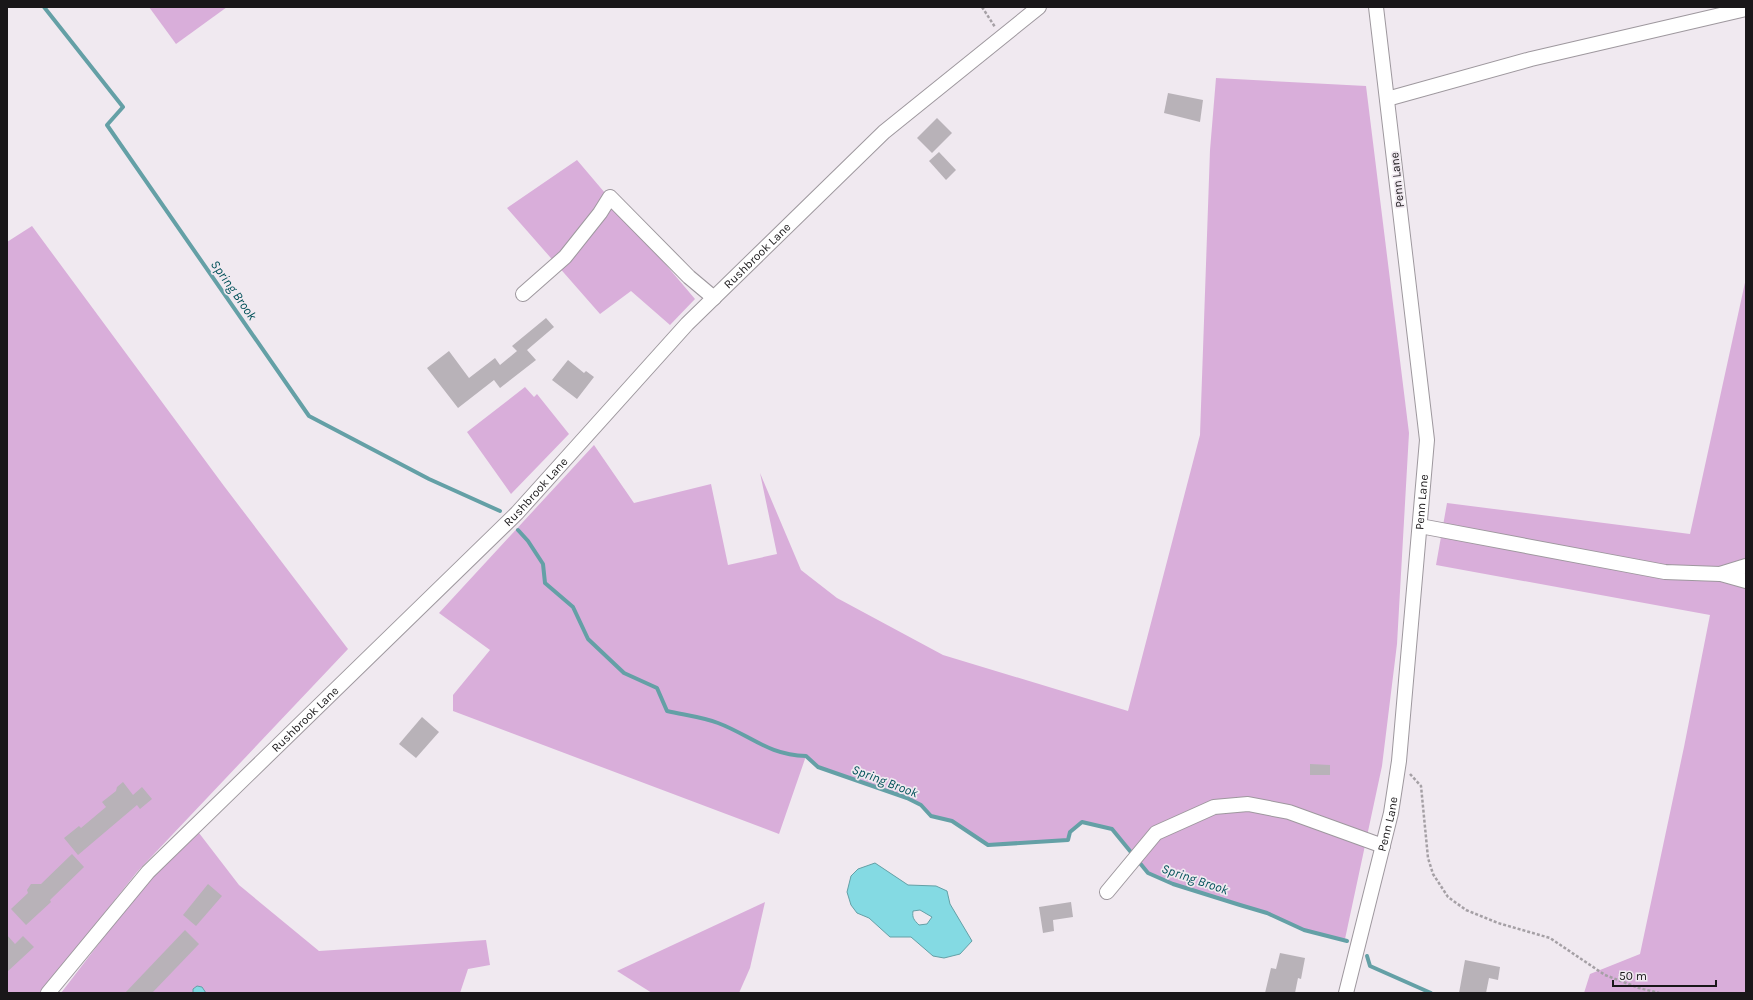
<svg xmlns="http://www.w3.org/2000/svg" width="1753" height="1000" viewBox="0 0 1753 1000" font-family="Karla,sans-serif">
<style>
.green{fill:#d9aeda}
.water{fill:#84dae3;stroke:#64a0a6;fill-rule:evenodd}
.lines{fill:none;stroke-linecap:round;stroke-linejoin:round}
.stream{stroke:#64a0a6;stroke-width:4}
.building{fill:#b8b2b8}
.minor-casing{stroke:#9e989e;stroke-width:16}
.path{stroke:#a5a0a5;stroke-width:2.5;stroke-dasharray:3 2;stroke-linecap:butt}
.minor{stroke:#fff;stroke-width:14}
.labels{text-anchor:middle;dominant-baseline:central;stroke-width:3.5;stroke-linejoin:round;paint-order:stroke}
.street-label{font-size:12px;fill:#191719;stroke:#f0e9f0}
.water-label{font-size:13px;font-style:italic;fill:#005159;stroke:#f0e9f0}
</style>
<rect width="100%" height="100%" fill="#f0e9f0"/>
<g class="green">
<polygon points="149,7 227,7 176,44"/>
<polygon points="1216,78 1366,86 1409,433 1397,644 1382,766 1345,939 1304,930 1267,913 1240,905 1173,884 1148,873 1112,829 1082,822 1071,832 1068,840 988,845 952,821 931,816 921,805 907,798 818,767 806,756 779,834 453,711 453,695 490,650 439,613 594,445 634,503 711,484 728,565 777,554 760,473 801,570 837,598 943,655 1128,711 1200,435 1210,150"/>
<polygon points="577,160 695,299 670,325 631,291 600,314 507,208"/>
<polygon points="32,226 224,486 348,649 137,872 41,993 7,993 7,242"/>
<polygon points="1746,278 1746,993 1584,993 1590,974 1640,954 1684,747 1710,615 1436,565 1447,503 1690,534"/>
<polygon points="525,387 534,397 537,394 569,434 511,494 467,432"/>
<polygon points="199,833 239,885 319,951 486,940 490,965 468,969 460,993 61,993 140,890"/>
<polygon points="765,902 750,968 739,993 652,993 617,971"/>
</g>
<g class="water">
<path d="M 875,863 L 908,885 L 936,886 L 947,891 L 950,904 L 972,941 L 960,954 L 944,958 L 933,956 L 911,937 L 890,937 L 869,918 L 857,913 L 851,905 L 847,892 L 851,876 L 858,869 ZM 920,910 L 932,917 L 927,924 L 919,925 C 914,920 912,918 913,911 Z"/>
<polygon points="197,986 202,987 206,993 193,993 193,989"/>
</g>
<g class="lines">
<g class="stream">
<polyline points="44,7 123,107 107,125 309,416 429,479 500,511"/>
<path d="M 518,530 L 528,541 L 543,564 L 545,583 L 573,607 L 588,639 L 624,673 L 657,688 L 667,711 C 684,715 702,717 718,723 C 750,735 768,755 806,756 L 818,767 L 907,798 L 921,805 L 931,816 L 952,821 L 988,845 L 1068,840 L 1070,832 L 1082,822 L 1112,829 L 1148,873 L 1173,884 L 1240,905 L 1267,913 L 1304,930 L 1347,941"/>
<polyline points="1367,956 1370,966 1431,993"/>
</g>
</g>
<g class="building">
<polygon points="1168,93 1203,100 1200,122 1164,113"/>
<polygon points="937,118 952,133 932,153 917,138"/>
<polygon points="939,152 956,170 946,180 929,161"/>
<polygon points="546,318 554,327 527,350 536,360 500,388 494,380 458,408 427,368 449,351 469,378 495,358 500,365 517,351 512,346"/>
<polygon points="568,360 584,373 586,371 594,377 577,399 552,380"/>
<polygon points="422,717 439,732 416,758 399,744"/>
<polygon points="1310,764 1330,765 1330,775 1310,775"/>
<polygon points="123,782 133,795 142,787 152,799 140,809 137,805 78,855 64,838 79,826 81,828 106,807 102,802 116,791 117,787"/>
<polygon points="72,854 84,867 50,900 51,902 26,925 11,909 28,893 27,890 31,884 41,884"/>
<polygon points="208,884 222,896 196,926 183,915"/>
<polygon points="1071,902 1073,917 1053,920 1054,931 1043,933 1039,907"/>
<polygon points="185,930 199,944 152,993 125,993"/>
<polygon points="7,935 15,944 23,936 34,947 7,972"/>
<polygon points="1280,953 1305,958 1301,979 1298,978 1295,993 1265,993 1271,968 1276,969"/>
<polygon points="1465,960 1500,967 1498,980 1489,978 1486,993 1459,993"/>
</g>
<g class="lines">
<defs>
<g id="minor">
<polyline points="1387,99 1531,59 1746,9"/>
<polyline points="523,294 565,257 600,213 610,197 689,277 714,298"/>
<polyline points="1420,526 1665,572 1720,574 1746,566"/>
<polyline points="1721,574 1746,581"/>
<polyline points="1107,892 1156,833 1214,807 1248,804 1289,812 1383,846"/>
<path id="s1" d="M 48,993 L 148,872 L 517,513 L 687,324 L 884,132 L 1039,7"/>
<path id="s2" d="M 1346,993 L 1391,813 L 1399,761 L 1427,440 L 1376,7"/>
</g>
</defs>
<use href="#minor" class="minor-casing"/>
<g class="path">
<polyline points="982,7 995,27"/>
<polyline points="1410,774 1421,786 1428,858 1433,874 1448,897 1466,910 1498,923 1550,938 1605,975 1639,988 1659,993"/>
</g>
<use href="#minor" class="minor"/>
</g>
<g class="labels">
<g class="street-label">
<text transform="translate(1397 180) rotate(-96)">Penn Lane</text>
<text stroke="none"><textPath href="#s1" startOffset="1024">Rushbrook Lane</textPath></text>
<text stroke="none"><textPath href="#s1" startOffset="700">Rushbrook Lane</textPath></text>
<text stroke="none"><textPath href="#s2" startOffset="498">Penn Lane</textPath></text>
<text stroke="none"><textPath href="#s1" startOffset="376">Rushbrook Lane</textPath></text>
<text stroke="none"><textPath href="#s2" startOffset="174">Penn Lane</textPath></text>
</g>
<g class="water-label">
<text transform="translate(234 290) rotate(55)">Spring Brook</text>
<text transform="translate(885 781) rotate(21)">Spring Brook</text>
<text transform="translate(1195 879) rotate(19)">Spring Brook</text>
</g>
</g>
<rect width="1753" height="1000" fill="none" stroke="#191719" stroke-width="16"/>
<path d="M1613 980v6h103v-6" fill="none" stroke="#191719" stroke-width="2"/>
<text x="1619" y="980" font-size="12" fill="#191719" stroke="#f0e9f0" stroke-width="3" paint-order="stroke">50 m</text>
</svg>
